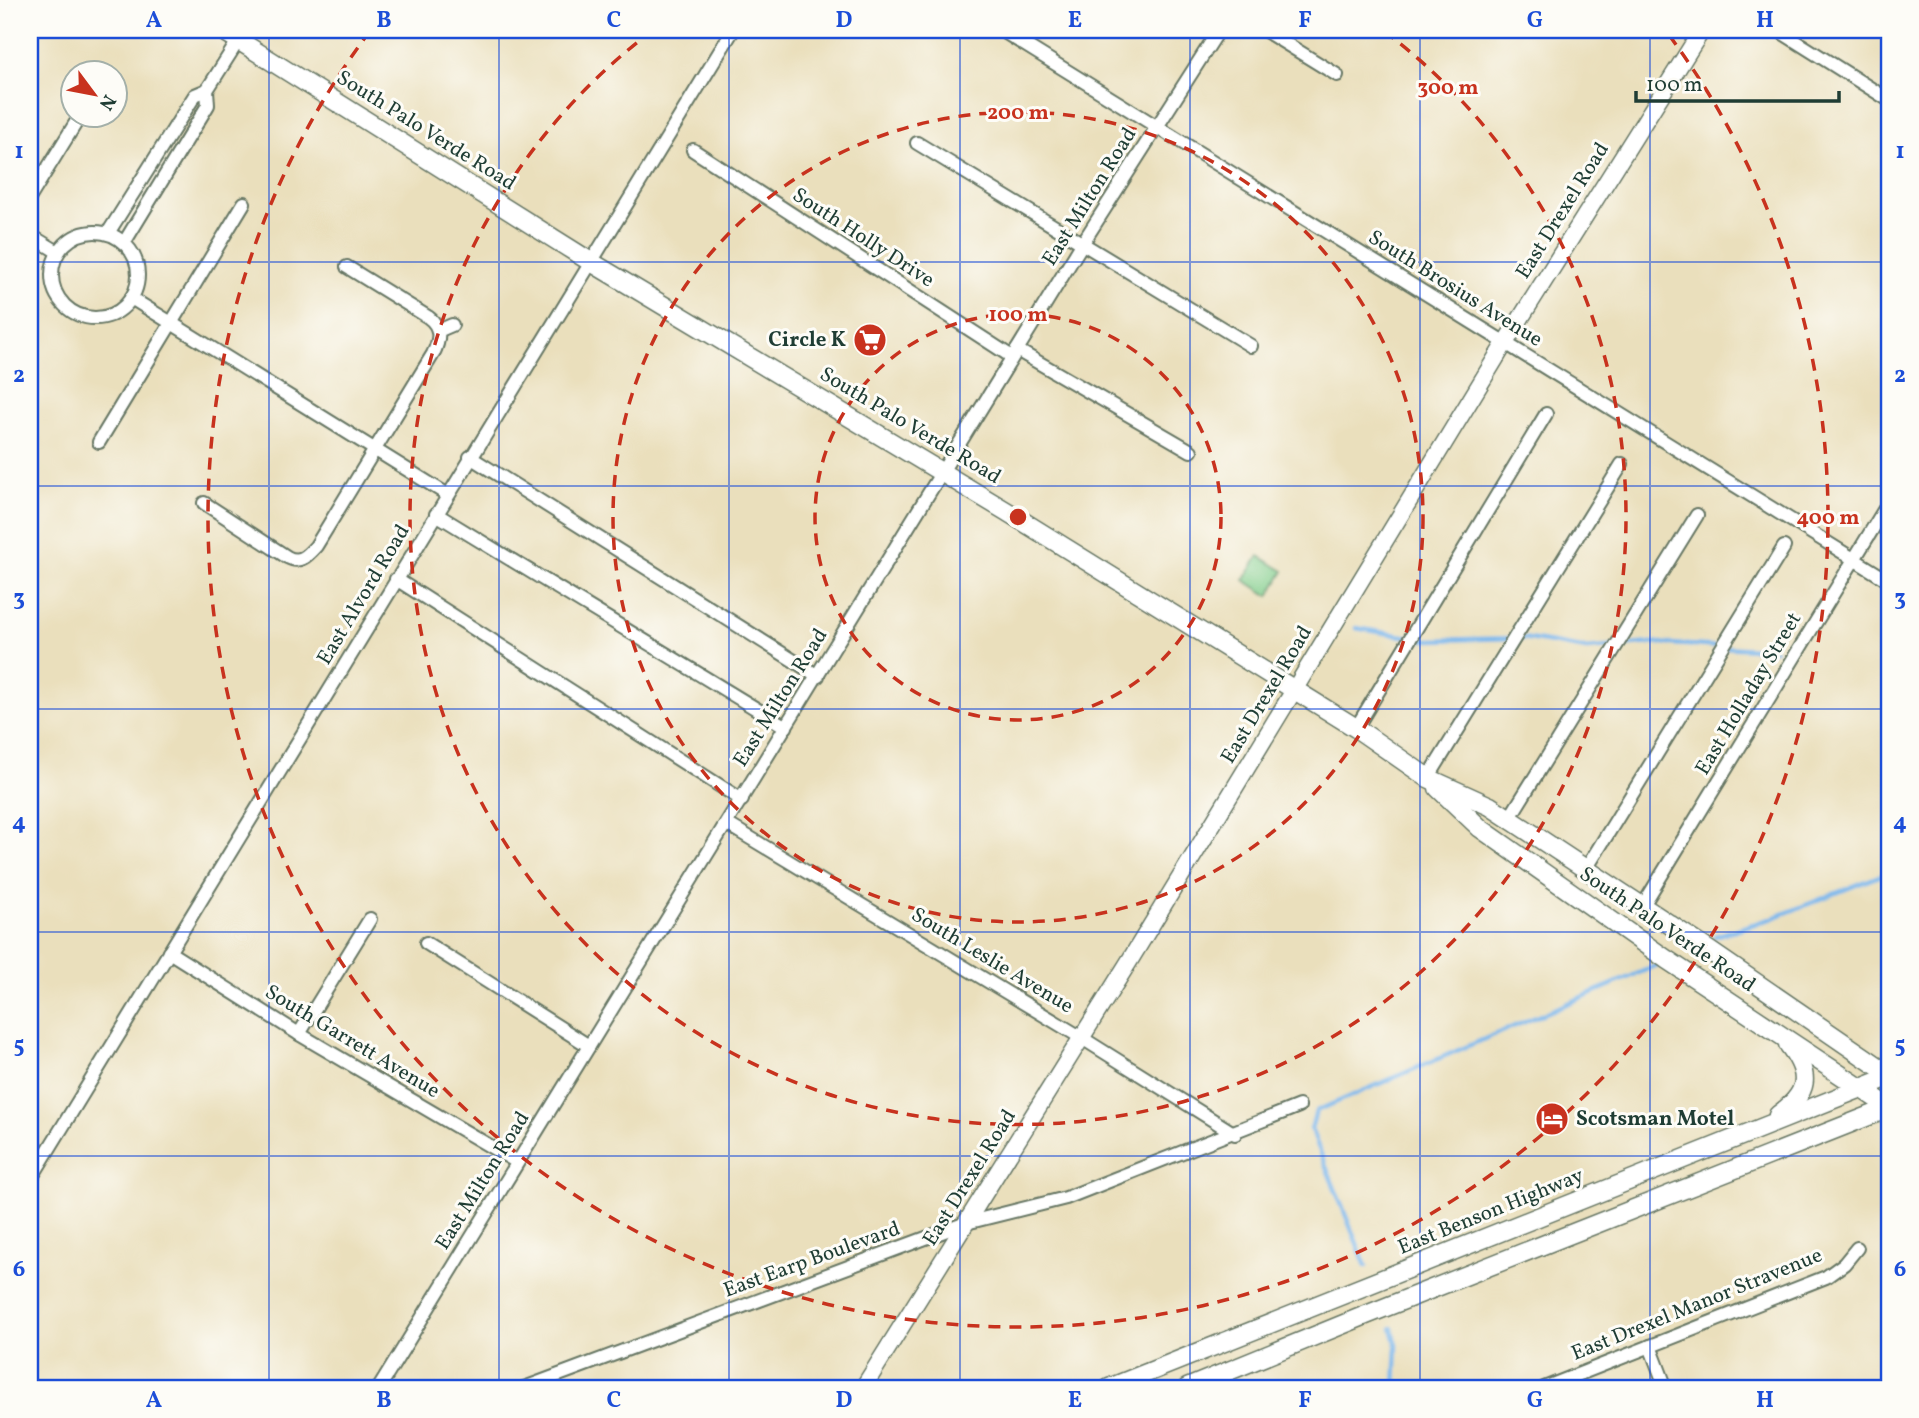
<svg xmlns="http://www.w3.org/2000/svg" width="1919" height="1418" viewBox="0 0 1919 1418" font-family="Vollkorn,serif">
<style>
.green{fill:#82cd8b;stroke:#508560;stroke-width:2}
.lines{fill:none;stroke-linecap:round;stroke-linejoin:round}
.stream{stroke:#78b5eb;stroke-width:4.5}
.minor-casing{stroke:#667664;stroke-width:16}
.tertiary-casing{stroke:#667664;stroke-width:19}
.secondary-casing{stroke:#667664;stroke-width:21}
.minor{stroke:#fff;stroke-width:12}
.tertiary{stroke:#fff;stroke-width:16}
.secondary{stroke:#fff;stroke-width:18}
.grid{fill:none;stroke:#1d4ed8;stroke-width:2;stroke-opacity:0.55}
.ring{fill:none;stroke:#c8321e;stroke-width:3.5;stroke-dasharray:12 9}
.labels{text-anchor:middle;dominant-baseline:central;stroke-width:6;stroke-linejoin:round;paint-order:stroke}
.street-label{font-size:21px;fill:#1f3d34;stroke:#fdfcf7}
.poi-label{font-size:21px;font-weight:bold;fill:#1f3d34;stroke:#fdfcf7;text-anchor:end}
.centre{fill:#c8321e;stroke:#fdfcf7;stroke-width:3.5}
.ring-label{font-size:21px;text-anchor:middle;font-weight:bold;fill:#c8321e;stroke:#fdfcf7;stroke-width:6;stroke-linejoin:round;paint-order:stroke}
.neatline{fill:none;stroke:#1d4ed8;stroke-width:2.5}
.grid-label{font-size:23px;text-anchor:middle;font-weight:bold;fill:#1d4ed8}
</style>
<rect width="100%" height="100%" fill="#fdfcf7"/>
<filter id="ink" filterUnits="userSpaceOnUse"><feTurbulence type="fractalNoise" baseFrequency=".0143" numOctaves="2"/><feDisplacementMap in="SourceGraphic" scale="14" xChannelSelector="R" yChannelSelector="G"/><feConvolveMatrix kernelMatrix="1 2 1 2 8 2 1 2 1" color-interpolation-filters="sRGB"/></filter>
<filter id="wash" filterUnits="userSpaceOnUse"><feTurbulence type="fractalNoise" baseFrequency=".00686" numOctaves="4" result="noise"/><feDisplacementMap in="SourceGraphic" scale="28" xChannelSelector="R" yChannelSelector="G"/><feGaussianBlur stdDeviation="1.57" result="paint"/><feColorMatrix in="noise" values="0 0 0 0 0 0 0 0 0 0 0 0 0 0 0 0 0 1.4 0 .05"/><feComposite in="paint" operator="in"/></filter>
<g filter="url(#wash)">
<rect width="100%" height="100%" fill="#eadfbc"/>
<polygon class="green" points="1259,556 1284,571 1269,596 1244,580"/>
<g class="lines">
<g class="stream">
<polyline points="1356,628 1427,640 1523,638 1587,649 1653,643 1775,650"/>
<polyline points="1715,936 1773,918 1889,872"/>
<polyline points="1366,1266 1311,1129 1316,1111 1660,964"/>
<polyline points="1392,1328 1397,1345 1395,1388"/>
</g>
</g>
</g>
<g filter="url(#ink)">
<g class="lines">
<defs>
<g id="minor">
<polyline points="1001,30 1889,581"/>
<polyline points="1264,30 1337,75"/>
<polyline points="1778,30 1889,100"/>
<polyline points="917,143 1251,346"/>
<polyline points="693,150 1012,357"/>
<polyline points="30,197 80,116"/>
<circle cx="95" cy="275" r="43"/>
<polyline points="108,233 195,95 207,90"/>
<polyline points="30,235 58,252"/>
<polyline points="124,243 208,105 207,90 245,30"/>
<polyline points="131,298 448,495"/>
<polyline points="438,331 452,325"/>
<polyline points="1017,350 1191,451"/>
<polyline points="99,442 244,203"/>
<polyline points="470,457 818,676"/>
<path d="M 204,503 L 287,557 C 300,564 307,556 316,546 L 433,354 C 440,340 442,327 428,317 L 347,267"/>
<polyline points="436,514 786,727"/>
<polyline points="396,579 742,800"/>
<polyline points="1356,728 1546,414"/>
<polyline points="1428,778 1622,464"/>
<polyline points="1509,819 1697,515"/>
<polyline points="727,824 1082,1038 1235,1134"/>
<polyline points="1586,869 1784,547"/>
<polyline points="1642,907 1889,502"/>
<polyline points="426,943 589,1046"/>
<polyline points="169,952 299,1034 517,1162"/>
<polyline points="299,1034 370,919"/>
<polyline points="30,1180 733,30"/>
<polyline points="1650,1346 1666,1388"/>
<polyline points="379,1388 1082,244 1219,30"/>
<polyline points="524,1388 966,1223 1066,1198 1299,1106"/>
<polyline points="1544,1388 1826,1277 1844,1264 1857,1248"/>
</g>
<polyline id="tertiary" points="863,1388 1130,960 1505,343 1702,30"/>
<g id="secondary">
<polyline points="222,30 591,262 1006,511 1356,728 1428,778 1490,806 1701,945 1889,1074"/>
<polyline points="1438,788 1480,828 1666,959 1889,1107"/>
<path d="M 1778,1115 C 1809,1093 1812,1075 1788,1044"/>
<polyline points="1109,1388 1889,1077"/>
<polyline points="1187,1388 1366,1315 1889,1108"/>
</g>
</defs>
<use href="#minor" class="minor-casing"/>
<use href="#tertiary" class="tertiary-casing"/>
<use href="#secondary" class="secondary-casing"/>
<use href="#minor" class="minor"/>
<use href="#tertiary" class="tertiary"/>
<use href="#secondary" class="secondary"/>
</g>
</g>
<path class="grid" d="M 269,30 L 269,1388M 499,30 L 499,1388M 729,30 L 729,1388M 960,30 L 960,1388M 1190,30 L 1190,1388M 1420,30 L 1420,1388M 1650,30 L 1650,1388M 30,262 L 1889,262M 30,486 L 1889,486M 30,709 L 1889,709M 30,932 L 1889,932M 30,1156 L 1889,1156"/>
<g class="ring">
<circle cx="1018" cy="517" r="203"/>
<circle cx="1018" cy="517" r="405"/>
<path d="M1384 31A608 608 0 1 1 652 31"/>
<path d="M1669 35A810 810 0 1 1 367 35"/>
</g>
<defs>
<symbol id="supermarket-disc" viewBox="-11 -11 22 22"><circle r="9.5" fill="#c8321e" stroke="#fdfcf7"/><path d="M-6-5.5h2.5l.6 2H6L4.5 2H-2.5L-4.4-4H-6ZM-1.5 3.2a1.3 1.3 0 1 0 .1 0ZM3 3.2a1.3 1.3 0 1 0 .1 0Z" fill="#fff"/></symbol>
<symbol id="hotel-disc" viewBox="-11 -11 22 22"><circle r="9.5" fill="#c8321e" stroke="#fdfcf7"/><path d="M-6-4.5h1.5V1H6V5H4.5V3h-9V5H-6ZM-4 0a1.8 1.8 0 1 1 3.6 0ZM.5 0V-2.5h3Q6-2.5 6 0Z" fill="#fff"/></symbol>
</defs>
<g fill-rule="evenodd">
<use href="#supermarket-disc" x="851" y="321" width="38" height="38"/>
<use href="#hotel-disc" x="1533" y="1100" width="38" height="38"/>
</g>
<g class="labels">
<g class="street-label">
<text transform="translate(426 131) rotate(32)">South Palo Verde Road</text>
<text transform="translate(1090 197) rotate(-58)">East Milton Road</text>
<text transform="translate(1563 211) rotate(-58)">East Drexel Road</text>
<text transform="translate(863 238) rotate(33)">South Holly Drive</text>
<text transform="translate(1455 289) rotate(32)">South Brosius Avenue</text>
<text transform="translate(910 426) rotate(31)">South Palo Verde Road</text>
<text transform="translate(364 595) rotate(-59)">East Alvord Road</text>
<text transform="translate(1749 694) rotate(-59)">East Holladay Street</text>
<text transform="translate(1267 695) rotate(-59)">East Drexel Road</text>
<text transform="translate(781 698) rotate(-58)">East Milton Road</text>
<text transform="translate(1667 930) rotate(34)">South Palo Verde Road</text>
<text transform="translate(992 961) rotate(31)">South Leslie Avenue</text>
<text transform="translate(352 1042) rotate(31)">South Garrett Avenue</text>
<text transform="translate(970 1178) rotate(-58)">East Drexel Road</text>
<text transform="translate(483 1181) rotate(-58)">East Milton Road</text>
<text transform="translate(1491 1212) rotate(-22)">East Benson Highway</text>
<text transform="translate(812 1260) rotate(-20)">East Earp Boulevard</text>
<text transform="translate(1697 1305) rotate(-22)">East Drexel Manor Stravenue</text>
</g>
<g class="poi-label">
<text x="846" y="340">Circle K</text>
<text x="1576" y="1119" text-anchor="start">Scotsman Motel</text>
</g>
</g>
<circle cx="1018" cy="517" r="10" class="centre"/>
<g class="ring-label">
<text x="1448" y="94">300 m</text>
<text x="1018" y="119">200 m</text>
<text x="1018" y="321">100 m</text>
<text x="1828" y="524">400 m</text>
</g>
<rect width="1919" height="1418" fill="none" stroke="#fdfcf7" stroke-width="77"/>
<g transform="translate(94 94) rotate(122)"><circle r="33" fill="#fdfcf7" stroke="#a4b0a9" stroke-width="2"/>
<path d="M0-5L12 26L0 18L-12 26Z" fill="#c8321e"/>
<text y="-10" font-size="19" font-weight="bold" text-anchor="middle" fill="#1f3d34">N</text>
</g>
<path d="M1636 91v10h203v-10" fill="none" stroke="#1f3d34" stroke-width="3.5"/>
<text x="1646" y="91" font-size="21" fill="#1f3d34" stroke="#fdfcf7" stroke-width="5" paint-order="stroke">100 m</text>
<rect x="38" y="38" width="1843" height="1342" class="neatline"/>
<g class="grid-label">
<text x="154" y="27">A</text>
<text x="384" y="27">B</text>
<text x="614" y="27">C</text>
<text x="844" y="27">D</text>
<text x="1075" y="27">E</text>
<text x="1305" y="27">F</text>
<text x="1535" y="27">G</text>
<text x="1765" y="27">H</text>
<text x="19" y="158">1</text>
<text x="1900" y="158">1</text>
<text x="19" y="382">2</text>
<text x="1900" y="382">2</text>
<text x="19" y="605">3</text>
<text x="1900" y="605">3</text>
<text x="19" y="829">4</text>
<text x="1900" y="829">4</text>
<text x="19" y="1052">5</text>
<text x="1900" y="1052">5</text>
<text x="19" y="1276">6</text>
<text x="1900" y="1276">6</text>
<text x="154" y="1407">A</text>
<text x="384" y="1407">B</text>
<text x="614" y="1407">C</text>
<text x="844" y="1407">D</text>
<text x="1075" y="1407">E</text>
<text x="1305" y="1407">F</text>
<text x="1535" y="1407">G</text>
<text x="1765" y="1407">H</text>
</g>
</svg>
